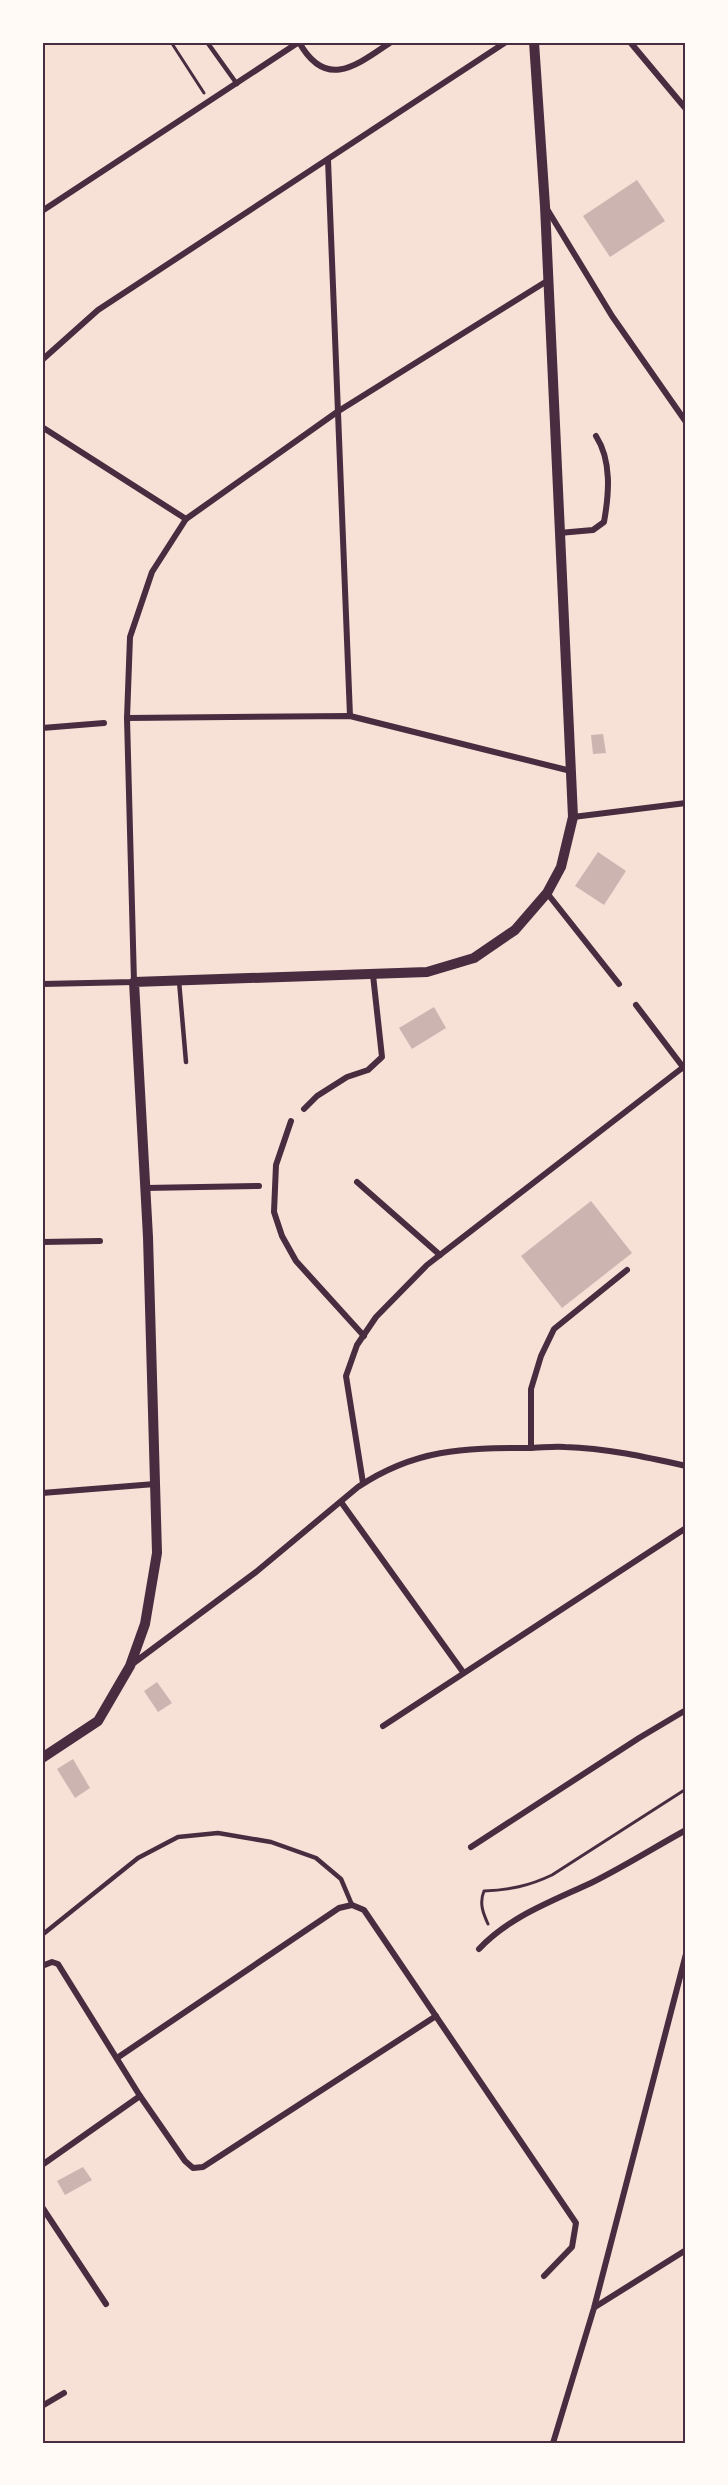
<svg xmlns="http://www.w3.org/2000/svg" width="728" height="2485" viewBox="0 0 728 2485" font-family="Figtree,sans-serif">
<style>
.building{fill:#ccb4b1}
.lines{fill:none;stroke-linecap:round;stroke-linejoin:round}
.path{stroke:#4a2c40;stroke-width:3}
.service{stroke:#4a2c40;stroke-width:4.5}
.minor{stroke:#4a2c40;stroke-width:6}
.tertiary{stroke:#4a2c40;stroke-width:10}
.neatline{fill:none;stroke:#4a2c40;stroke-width:2}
</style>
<rect width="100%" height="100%" fill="#f7e1d7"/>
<g class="building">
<polygon points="637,180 665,221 610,257 583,216"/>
<polygon points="603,734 606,753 593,754 591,735"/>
<polygon points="598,852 626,871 604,905 575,886"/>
<polygon points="434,1007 446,1028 412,1049 399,1028"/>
<polygon points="591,1201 632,1253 562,1308 521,1256"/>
<polygon points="157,1682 172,1703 158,1712 144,1691"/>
<polygon points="73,1759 90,1788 75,1798 57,1769"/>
<polygon points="83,2167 92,2180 65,2195 57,2181"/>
</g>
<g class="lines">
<g class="path">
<polyline points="171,42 204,93"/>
<path d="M 488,1924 C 483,1913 479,1903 484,1891 C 509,1890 529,1886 552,1875 L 686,1789"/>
</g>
<g class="service">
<polyline points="207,42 237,84"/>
<polyline points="179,981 186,1062"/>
<polyline points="42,1935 138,1858 178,1837 218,1833 271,1842 316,1858 341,1879 352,1905"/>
</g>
<g class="minor">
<path d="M 299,42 C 326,91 357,65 391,42"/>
<polyline points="630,42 686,109"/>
<polyline points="328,160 350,716"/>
<polyline points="547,209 612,316 686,422"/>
<polyline points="42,211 299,42"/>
<polyline points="42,360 98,310 506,42"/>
<polyline points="42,427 186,519"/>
<path d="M 559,533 L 593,530 L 604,522 C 609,494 612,461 596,436"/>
<polyline points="127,718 350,716 571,771"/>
<polyline points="42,728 104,723"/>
<polyline points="573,817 686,803"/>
<polyline points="547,893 619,984"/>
<polyline points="42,984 134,982 127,718 130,637 152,572 186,519 337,412 547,281"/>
<polyline points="636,1005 686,1071"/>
<polyline points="304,1109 317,1096 347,1077 368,1070 382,1057 373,975"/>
<polyline points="291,1121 276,1165 274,1212 282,1236 296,1261 364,1336"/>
<polyline points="357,1182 440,1255"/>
<polyline points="145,1188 259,1186"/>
<polyline points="42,1242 100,1241"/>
<polyline points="531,1448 531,1389 541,1356 554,1329 627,1270"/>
<polyline points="363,1483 346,1376 357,1345 376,1317 427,1265 686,1065"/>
<polyline points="42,1493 155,1484"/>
<polyline points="341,1502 463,1672"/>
<path d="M 131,1665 L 256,1572 L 358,1487 C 415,1449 463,1448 528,1448 C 540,1448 553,1446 565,1447 C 606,1448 646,1457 686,1466"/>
<polyline points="383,1726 686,1528"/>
<polyline points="471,1847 639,1738 686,1710"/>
<path d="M 479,1949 C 510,1916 553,1901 593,1882 C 625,1866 655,1847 686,1830"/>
<polyline points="42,1966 52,1962 58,1964 140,2096 42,2165"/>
<polyline points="117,2058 339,1908 352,1905 364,1910 576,2223 572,2247 544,2276"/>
<polyline points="140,2096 185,2161 193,2168 203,2167 436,2016"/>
<polyline points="42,2207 106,2304"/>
<polyline points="595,2307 686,2250"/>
<polyline points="42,2406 64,2393"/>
<polyline points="553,2443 594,2308 686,1954"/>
</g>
<polyline class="tertiary" points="42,1758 98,1721 130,1666 145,1624 157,1553 148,1237 134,982 427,972 474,958 515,930 547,893 561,867 573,817 545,206 534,42"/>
</g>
<rect width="728" height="2485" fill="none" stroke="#fffaf5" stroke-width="87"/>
<rect x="44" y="44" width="640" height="2398" class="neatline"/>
</svg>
